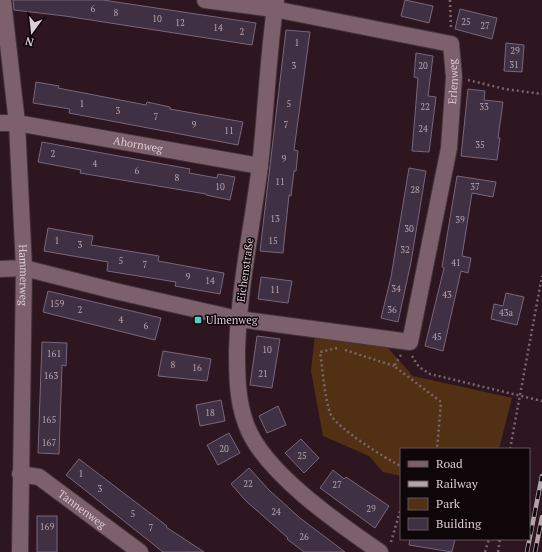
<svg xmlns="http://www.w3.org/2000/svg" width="542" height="552" viewBox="0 0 542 552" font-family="'PT Serif',serif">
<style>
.green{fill:#513014}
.building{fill:#403044;stroke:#78667c}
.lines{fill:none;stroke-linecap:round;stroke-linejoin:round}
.street-casing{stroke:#44333a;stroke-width:18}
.path{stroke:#7b666f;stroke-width:2.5;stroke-dasharray:2 3;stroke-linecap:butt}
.street{stroke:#7c606b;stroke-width:16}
.rail-casing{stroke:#b5a3aa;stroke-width:4.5}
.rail{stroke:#0f0609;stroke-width:3;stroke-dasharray:9;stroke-linecap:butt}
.poi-dot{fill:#58cec0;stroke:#0f0609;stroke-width:1.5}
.labels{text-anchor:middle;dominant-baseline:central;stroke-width:3;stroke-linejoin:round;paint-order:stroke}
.number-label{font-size:9px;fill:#b6a5ae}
.street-label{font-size:11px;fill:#ddccd2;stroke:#0f0609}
.poi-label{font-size:11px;fill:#ddccd2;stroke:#0f0609;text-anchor:start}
</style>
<rect width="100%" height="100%" fill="#2d1620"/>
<polygon class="green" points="315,334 388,348 413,376 512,398 499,449 401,449 401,476 383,472 369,456 323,436 311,371"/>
<g class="building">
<polygon points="13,0 103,0 256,23 252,45 65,16 14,10"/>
<polygon points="405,0 433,6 429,23 401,16"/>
<polygon points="460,9 497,18 492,39 455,29"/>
<polygon points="286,30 310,32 294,150 298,151 296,171 294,171 291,196 289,195 283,253 260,251"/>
<polygon points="506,43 524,45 522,72 504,71"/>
<polygon points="416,53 433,56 428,96 436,97 429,152 412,151 418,78 414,77"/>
<polygon points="36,82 59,86 58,88 146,105 147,102 170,107 170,109 243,122 238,145 69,113 70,109 33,103"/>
<polygon points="468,89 485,91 484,100 503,102 498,138 500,138 497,160 461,156"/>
<polygon points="42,142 190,169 189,173 217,178 218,174 235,177 230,200 206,195 206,194 80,173 81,170 38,162"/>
<polygon points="409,168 426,171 411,262 398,322 381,318 391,277"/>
<polygon points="457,176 496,182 493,197 472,193 462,256 471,258 468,273 461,271 443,351 425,346 444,268 442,267"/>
<polygon points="48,228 93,236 91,245 159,256 158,261 224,273 220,294 175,286 176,282 107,271 108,262 44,251"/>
<polygon points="261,277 292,281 288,303 258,299"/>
<polygon points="48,291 161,318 155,340 43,312"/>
<polygon points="506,293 524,297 517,325 491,319 494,304 503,306"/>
<polygon points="257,336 280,339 272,388 250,385"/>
<polygon points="42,342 67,343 66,366 62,365 59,454 38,453"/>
<polygon points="163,351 211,359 207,381 158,376"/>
<polygon points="221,400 225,421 200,426 196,405"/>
<polygon points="278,406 286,425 267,433 259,416"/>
<polygon points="229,433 240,453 218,465 207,445"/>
<polygon points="301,439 319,458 304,473 285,453"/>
<polygon points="79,459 167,526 166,527 204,552 163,552 66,475"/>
<polygon points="249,468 269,490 300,518 345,552 304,552 287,539 288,538 246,501 231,484"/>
<polygon points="333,470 344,479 346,477 389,506 375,528 320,488"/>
<rect x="37" y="516" width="20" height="36"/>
<polygon points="410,539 455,539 452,552 409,545"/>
</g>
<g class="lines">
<defs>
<g id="street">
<path id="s1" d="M 3,0 L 17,123 L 24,268 L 20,552"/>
<path d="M 276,0 C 268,55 266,111 260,166 C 252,227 239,288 237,350 C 237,375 237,400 246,424 C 262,471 339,524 380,552"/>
<path id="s2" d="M 0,123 L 17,123 L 260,166"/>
<path id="s3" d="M 0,269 L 24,268 L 115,291 L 238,319 L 410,342 L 449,148 L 454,77 L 451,44 L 274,9 L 205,0"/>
<path id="s4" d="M 20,474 L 39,477 L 140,552"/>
</g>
</defs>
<use href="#street" class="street-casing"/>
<g class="path">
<polyline points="450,0 451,29"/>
<polyline points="468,80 505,89 542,94"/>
<path d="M 337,348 L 320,352 C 323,371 324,394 330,413 C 334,426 387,460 401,466"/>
<polyline points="345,350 394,366"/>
<polyline points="401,355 394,366 441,402 437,449"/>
<polyline points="412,356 419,367 430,374 542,401"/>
<polyline points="510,449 542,276"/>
<polyline points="492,539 500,540"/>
<polyline points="391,542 401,508"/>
<polyline points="485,552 489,539"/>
<polyline points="498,552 500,539"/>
</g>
<use href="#street" class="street"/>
<defs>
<g id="rail">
<polyline points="527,552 542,476"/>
<polyline points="535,552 542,517"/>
</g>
</defs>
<use href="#rail" class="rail-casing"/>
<use href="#rail" class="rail"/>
</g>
<rect class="poi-dot" x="194" y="316" width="8" height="8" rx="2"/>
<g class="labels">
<g class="number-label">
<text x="93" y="9">6</text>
<text x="116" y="13">8</text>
<text x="157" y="19">10</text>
<text x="466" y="22">25</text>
<text x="180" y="23">12</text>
<text x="485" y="26">27</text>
<text x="218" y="28">14</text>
<text x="242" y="32">2</text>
<text x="297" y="43">1</text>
<text x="515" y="51">29</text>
<text x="514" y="65">31</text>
<text x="294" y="66">3</text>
<text x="423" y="66">20</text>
<text x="82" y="104">1</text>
<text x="289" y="104">5</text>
<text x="425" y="107">22</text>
<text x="484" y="107">33</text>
<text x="118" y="111">3</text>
<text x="156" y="117">7</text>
<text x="194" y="125">9</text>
<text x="286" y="125">7</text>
<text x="423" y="129">24</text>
<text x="229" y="131">11</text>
<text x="480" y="145">35</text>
<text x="53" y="154">2</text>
<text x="284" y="159">9</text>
<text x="95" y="164">4</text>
<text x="137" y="171">6</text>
<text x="177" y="178">8</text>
<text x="280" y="182">11</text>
<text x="220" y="187">10</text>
<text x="475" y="187">37</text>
<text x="415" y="190">28</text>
<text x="275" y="219">13</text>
<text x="460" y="220">39</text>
<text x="409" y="229">30</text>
<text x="57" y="241">1</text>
<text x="273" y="241">15</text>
<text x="80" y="245">3</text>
<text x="405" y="250">32</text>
<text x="121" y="261">5</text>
<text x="456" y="263">41</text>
<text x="145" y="265">7</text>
<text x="188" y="277">9</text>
<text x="210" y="281">14</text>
<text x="396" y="289">34</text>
<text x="275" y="290">11</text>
<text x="447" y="295">43</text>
<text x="57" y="304">159</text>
<text x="80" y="310">2</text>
<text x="392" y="310">36</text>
<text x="506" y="313">43a</text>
<text x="121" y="320">4</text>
<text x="146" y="326">6</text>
<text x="437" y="337">45</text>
<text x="267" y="350">10</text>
<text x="54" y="354">161</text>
<text x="173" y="365">8</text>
<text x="197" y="368">16</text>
<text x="263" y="374">21</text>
<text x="51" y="376">163</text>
<text x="210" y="413">18</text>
<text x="49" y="420">165</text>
<text x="49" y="443">167</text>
<text x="224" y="449">20</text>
<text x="302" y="456">25</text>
<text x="81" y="474">1</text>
<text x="248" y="484">22</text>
<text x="337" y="485">27</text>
<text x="100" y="489">3</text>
<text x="371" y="509">29</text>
<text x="276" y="512">24</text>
<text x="133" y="514">5</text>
<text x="47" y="527">169</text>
<text x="151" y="528">7</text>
<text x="304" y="537">26</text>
</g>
<g class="street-label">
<text stroke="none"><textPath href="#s3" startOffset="682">Erlenweg</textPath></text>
<text stroke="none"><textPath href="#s2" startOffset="140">Ahornweg</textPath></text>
<text transform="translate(245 270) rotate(-82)">Eichenstraße</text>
<text stroke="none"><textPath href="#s1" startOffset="276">Hammerweg</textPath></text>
<text stroke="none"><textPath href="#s4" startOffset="73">Tannenweg</textPath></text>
</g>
<g class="poi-label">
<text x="206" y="320">Ulmenweg</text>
</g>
</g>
<rect x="400" y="448" width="130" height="92" fill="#0f0609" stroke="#615559"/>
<rect x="408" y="461" width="20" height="6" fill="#7c606b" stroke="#615559"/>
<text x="436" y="468" font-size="12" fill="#ddccd2">Road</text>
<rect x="408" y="481" width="20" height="6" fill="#b5a3aa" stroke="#615559"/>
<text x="436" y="488" font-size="12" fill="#ddccd2">Railway</text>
<rect x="408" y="498" width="20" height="12" fill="#513014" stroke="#615559"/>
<text x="436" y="508" font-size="12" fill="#ddccd2">Park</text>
<rect x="408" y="518" width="20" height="12" fill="#403044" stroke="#615559"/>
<text x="436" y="528" font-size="12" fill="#ddccd2">Building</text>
<g transform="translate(32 32) rotate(195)" stroke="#0f0609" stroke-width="3" paint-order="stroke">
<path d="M0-3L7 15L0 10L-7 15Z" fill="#ddccd2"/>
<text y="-6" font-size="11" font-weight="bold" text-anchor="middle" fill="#ddccd2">N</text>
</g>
</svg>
